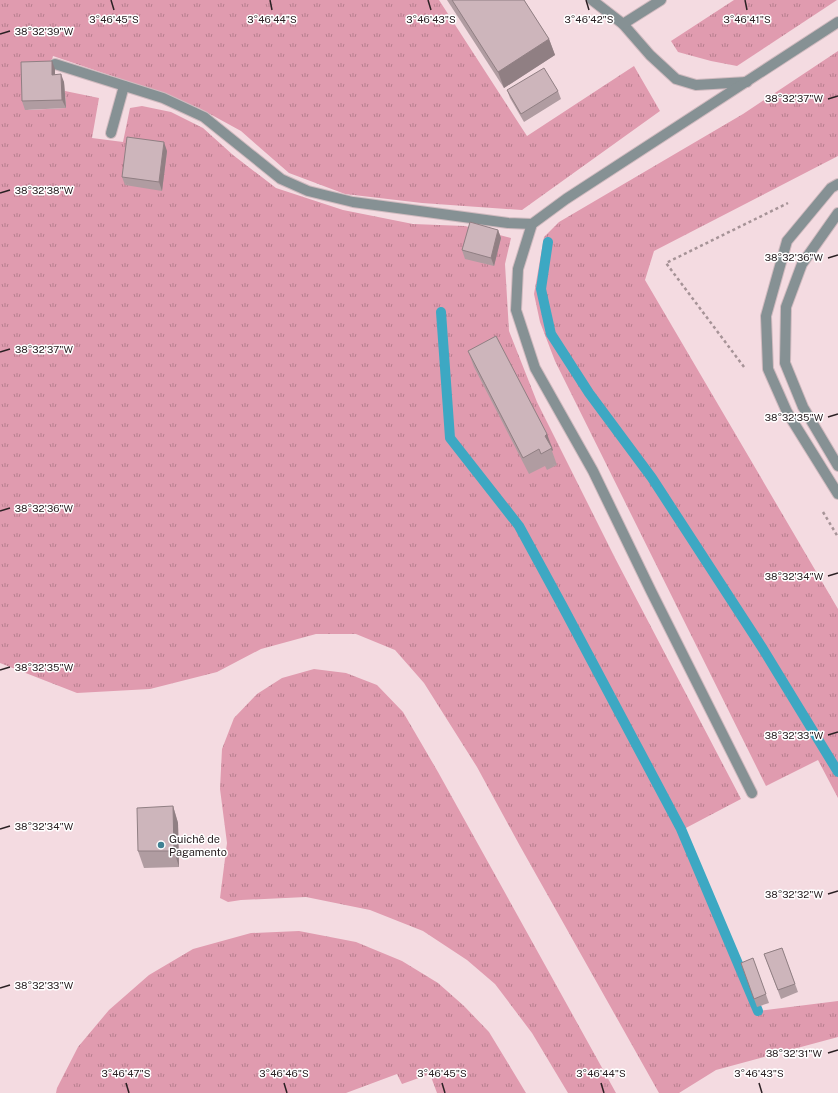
<svg xmlns="http://www.w3.org/2000/svg" width="838" height="1093" viewBox="0 0 838 1093" font-family="'Public Sans',sans-serif">
<style>
.grass{fill:url(#grass-tufts)}
.lines{fill:none;stroke-linecap:round;stroke-linejoin:round}
.stream{stroke:#3da8c3;stroke-width:10}
.minor-casing{stroke:#d0babf;stroke-width:12}
.path{stroke:#a69397;stroke-width:2.5;stroke-dasharray:3 3;stroke-linecap:butt}
.minor{stroke:#869194;stroke-width:10}
.wall{fill:#b09ca1}
.shaded-wall{fill:#907f83}
.building{fill:#cdb5bb;stroke:#907f83}
.ticks{fill:none;stroke:#2b2124;stroke-width:1.5}
.poi-dot{fill:#408193;stroke:#fff;stroke-width:1.5}
.labels{text-anchor:middle;dominant-baseline:central;stroke-width:3;stroke-linejoin:round;paint-order:stroke}
.poi-label{font-size:11px;fill:#2b2124;stroke:#fff;text-anchor:start}
.ticks-label{font-size:10px;text-anchor:middle;fill:#2b2124;stroke:#fff;stroke-width:3;stroke-linejoin:round;paint-order:stroke}
</style>
<defs>
<pattern id="grass-tufts" width="24" height="20" patternUnits="userSpaceOnUse"><rect width="24" height="20" fill="#e09baf"/><path d="M3 7l-1-3M5 7V3M7 7l1-3M15 17l-1-3M17 17v-4M19 17l1-3" fill="none" stroke="#b67e8e"/></pattern>
</defs>
<rect width="100%" height="100%" fill="#f4dbe1"/>
<g class="grass">
<polygon points="0,0 439,0 527,136 634,66 660,111 522,210 422,203 345,194 289,173 241,131 199,108 118,78 53,56 49,71 28,110 66,108 65,91 99,98 92,138 123,142 130,108 142,106 171,112 203,128 233,155 276,188 343,210 413,224 465,226 511,238 505,264 509,331 537,402 615,558 741,799 682,830 757,1011 838,1001 838,1037 716,1070 679,1093 659,1093 520,846 477,767 424,683 395,650 356,634 316,634 261,649 217,672 150,689 77,693 0,663"/>
<polygon points="734,0 837,0 737,66 711,61 678,52 671,41"/>
<polygon points="838,51 838,156 654,251 645,280 838,609 838,798 818,760 766,786 555,361 540,322 534,294 544,237 559,222 743,114"/>
<polygon points="314,669 346,673 377,685 403,712 438,772 616,1093 568,1093 532,1033 495,984 467,960 423,931 370,910 306,897 241,900 228,902 220,898 227,843 220,789 222,749 234,718 257,694 282,678"/>
<polygon points="299,931 356,942 402,961 438,983 464,1006 489,1032 526,1093 437,1093 430,1074 402,1084 397,1074 346,1093 56,1093 57,1088 78,1047 109,1010 149,975 193,949 251,933"/>
</g>
<g class="lines">
<g class="stream">
<polyline points="548,242 541,289 551,334 589,393 652,478 763,649 838,772"/>
<polyline points="441,312 450,438 519,526 563,607 681,829 758,1011"/>
</g>
<defs>
<g id="minor">
<polyline points="592,0 623,24 650,55 676,79 696,85 747,82"/>
<polyline points="623,24 661,0"/>
<polyline points="55,64 163,98 204,117 281,179 308,191 353,202 508,223 532,224"/>
<polyline points="111,133 124,86"/>
<polyline points="838,184 831,188 787,241 766,316 768,369 787,412 838,494"/>
<polyline points="838,213 802,264 786,307 785,363 803,407 838,466"/>
<polyline points="752,793 651,591 593,471 535,368 516,310 518,269 532,224 566,199 838,22"/>
</g>
</defs>
<use href="#minor" class="minor-casing"/>
<g class="path">
<polyline points="744,367 666,263 788,203"/>
<polyline points="823,512 838,537"/>
</g>
<use href="#minor" class="minor"/>
</g>
<g class="wall">
<polygon points="447,0 524,0 549,39 555,55 504,88"/>
<polygon points="55,69 55,74 64,82 66,108 25,110 22,101"/>
<polygon points="507,90 558,91 561,99 524,122 510,98"/>
<polygon points="167,151 162,191 125,185 122,177"/>
<polygon points="498,230 501,238 494,266 465,259 462,250"/>
<polygon points="468,351 553,450 552,451 557,465 547,470 545,466 529,474 474,367"/>
<polygon points="173,806 178,823 179,867 144,868 138,851"/>
<polygon points="782,948 798,992 781,999 764,954"/>
<polygon points="753,958 769,1003 757,1007 741,963"/>
</g>
<g class="shaded-wall">
<polygon points="549,39 555,55 504,88 498,72"/>
<polygon points="52,61 55,69 55,83 52,75"/>
<polygon points="61,74 64,82 66,108 62,100"/>
<polygon points="164,142 167,151 162,191 159,182"/>
<polygon points="498,230 501,238 494,266 491,258"/>
<polygon points="547,434 553,450 552,451 545,436"/>
<polygon points="173,806 178,823 179,867 174,851"/>
</g>
<g class="building">
<polygon points="452,0 524,0 549,39 498,72"/>
<polygon points="52,61 52,75 61,74 62,100 22,101 21,62"/>
<polygon points="544,68 558,91 521,114 507,90"/>
<polygon points="127,137 164,142 159,182 122,177"/>
<polygon points="470,222 498,230 491,258 462,250"/>
<polygon points="496,336 547,434 545,436 552,448 541,454 539,449 523,458 468,351"/>
<polygon points="173,806 174,851 138,851 137,808"/>
<polygon points="782,948 795,984 778,990 764,954"/>
<polygon points="753,958 766,994 754,999 741,963"/>
</g>
<path class="ticks" d="M 111,0 L 114,10M 270,0 L 272,10M 428,0 L 431,10M 586,0 L 589,10M 745,0 L 747,10M 0,34 L 10,31M 828,99 L 838,96M 0,193 L 10,190M 828,258 L 838,255M 0,352 L 10,349M 828,417 L 838,414M 0,511 L 10,508M 828,576 L 838,573M 0,670 L 10,667M 828,735 L 838,732M 0,829 L 10,826M 828,894 L 838,891M 0,988 L 10,985M 828,1053 L 838,1050M 126,1083 L 129,1093M 284,1083 L 287,1093M 442,1083 L 445,1093M 601,1083 L 604,1093M 759,1083 L 762,1093"/>
<circle class="poi-dot" cx="161" cy="845" r="4"/>
<g class="labels">
<g class="poi-label">
<text x="169" y="839">Guichê de<tspan x="169" dy="13">Pagamento</tspan></text>
</g>
</g>
<g class="ticks-label">
<text x="114" y="23">3°46'45"S</text>
<text x="272" y="23">3°46'44"S</text>
<text x="431" y="23">3°46'43"S</text>
<text x="589" y="23">3°46'42"S</text>
<text x="747" y="23">3°46'41"S</text>
<text x="44" y="35">38°32'39"W</text>
<text x="794" y="102">38°32'37"W</text>
<text x="44" y="194">38°32'38"W</text>
<text x="794" y="261">38°32'36"W</text>
<text x="44" y="353">38°32'37"W</text>
<text x="794" y="421">38°32'35"W</text>
<text x="44" y="512">38°32'36"W</text>
<text x="794" y="580">38°32'34"W</text>
<text x="44" y="671">38°32'35"W</text>
<text x="794" y="739">38°32'33"W</text>
<text x="44" y="830">38°32'34"W</text>
<text x="794" y="898">38°32'32"W</text>
<text x="44" y="989">38°32'33"W</text>
<text x="794" y="1057">38°32'31"W</text>
<text x="126" y="1077">3°46'47"S</text>
<text x="284" y="1077">3°46'46"S</text>
<text x="442" y="1077">3°46'45"S</text>
<text x="601" y="1077">3°46'44"S</text>
<text x="759" y="1077">3°46'43"S</text>
</g>
</svg>
